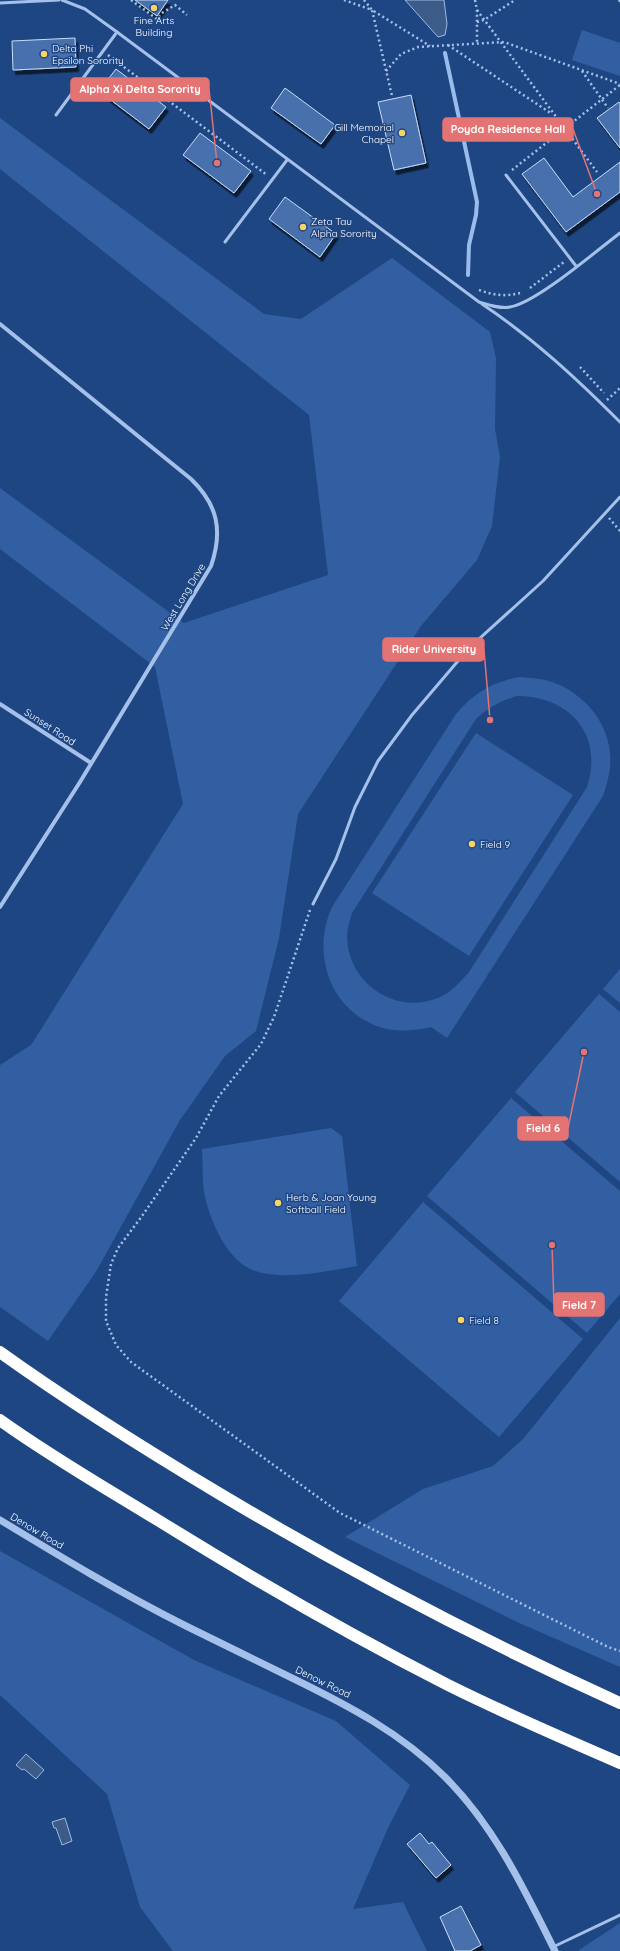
<svg xmlns="http://www.w3.org/2000/svg" width="620" height="1951" viewBox="0 0 620 1951" font-family="Quicksand,sans-serif">
<style>
.green{fill:#325fa1;fill-rule:evenodd}
.water{fill:#3d5b87;stroke:#98bceb}
.lines{fill:none;stroke-linecap:round;stroke-linejoin:round}
.stream{stroke:#98bceb;stroke-width:4}
.building{fill:#4670ac;stroke:#c9dcf7;filter:url(#shadow)}
.path{stroke:#a5c1ea;stroke-width:2.5;stroke-dasharray:2 3;stroke-linecap:butt}
.service{stroke:#a5c1ea;stroke-width:3}
.minor{stroke:#a5c1ea;stroke-width:4}
.tertiary{stroke:#a5c1ea;stroke-width:7}
.motorway{stroke:#fff;stroke-width:12}
.poi-dot{fill:#f8d464;stroke:#1e4683;stroke-width:1.5}
.labels{text-anchor:middle;dominant-baseline:central;stroke-width:3;stroke-linejoin:round;paint-order:stroke}
.poi-label{font-size:10px;fill:#fff;stroke:#1e4683;text-anchor:start}
.street-label{font-size:10px;fill:#fff;stroke:#1e4683}
.leader{fill:none;stroke:#e47373;stroke-width:1.5}
.callout-dot{fill:#e47373;stroke:#1e4683;stroke-width:1.5}
.callout{fill:#e47373;stroke:#e47373;stroke-width:1.5}
.callout-label{font-size:11px;text-anchor:middle;font-weight:bold;fill:#fff}
</style>
<defs>
<filter id="shadow"><feDropShadow dx="2.5" dy="4.5" stdDeviation="0" flood-color="#0009"/></filter>
</defs>
<rect width="100%" height="100%" fill="#1e4683"/>
<g class="green">
<polygon points="582,30 620,43 620,76 572,60"/>
<polygon points="0,118 264,314 301,319 392,258 490,332 496,358 495,429 500,457 492,526 477,560 421,626 298,814 279,938 256,1031 225,1056 180,1120 97,1270 48,1341 0,1307 0,1065 31,1045 183,804 155,667 0,549 0,488 184,623 328,575 309,415 0,169"/>
<path d="M 519,677 C 530,678 542,678 552,682 C 587,694 614,729 610,767 C 609,777 606,787 603,796 L 447,1038 L 431,1027 C 411,1032 387,1033 368,1022 C 326,1001 313,948 332,907 L 456,714 C 474,693 492,682 519,677 ZM 517,696 C 570,696 604,735 587,787 L 469,972 C 460,982 451,993 438,998 C 396,1015 348,984 347,937 C 347,929 350,920 352,913 L 476,719 C 489,707 500,701 517,696 Z"/>
<polygon points="476,733 573,795 469,956 372,893"/>
<polygon points="620,969 620,1003 603,989"/>
<polygon points="599,994 620,1012 620,1182 515,1092"/>
<polygon points="511,1098 620,1191 620,1294 587,1333 427,1196"/>
<path d="M 331,1128 L 342,1136 L 357,1266 C 325,1271 287,1281 255,1271 C 228,1262 211,1223 205,1197 C 202,1182 203,1165 202,1149 Z"/>
<polygon points="423,1202 583,1339 499,1437 339,1301"/>
<polygon points="620,1318 620,1667 517,1622 345,1537 423,1489 493,1466 524,1438"/>
<polygon points="0,1551 194,1660 336,1721 410,1785 388,1828 353,1909 403,1902 427,1951 173,1951 140,1907 107,1794 0,1695"/>
<polygon points="620,1923 620,1951 579,1951 579,1950"/>
</g>
<g class="water">
<polygon points="405,0 444,0 447,24 445,35 438,37"/>
<polygon points="26,1754 44,1770 36,1779 24,1769 22,1770 16,1765"/>
<polygon points="65,1818 72,1841 62,1845 56,1828 54,1828 52,1822"/>
</g>
<g class="lines">
<polyline class="stream" points="445,53 477,202 476,215 469,245 468,275"/>
</g>
<g class="building">
<polygon points="135,0 168,0 157,16"/>
<polygon points="75,38 76,67 13,70 12,41"/>
<polygon points="116,69 166,107 149,129 99,91"/>
<polygon points="285,88 335,125 321,144 271,108"/>
<polygon points="411,95 426,163 394,170 378,102"/>
<polygon points="619,102 620,104 620,148 597,118"/>
<polygon points="200,133 251,171 234,193 183,155"/>
<polygon points="544,158 573,197 620,162 620,192 566,232 522,174"/>
<polygon points="285,197 336,234 320,257 269,219"/>
<polygon points="420,1833 429,1844 432,1842 451,1865 436,1878 407,1844"/>
<polygon points="461,1906 481,1945 470,1951 455,1951 440,1917"/>
</g>
<g class="lines">
<g class="path">
<polyline points="131,0 157,19 162,13 175,5 187,15"/>
<polyline points="344,0 372,10 392,96"/>
<polyline points="364,0 372,10 430,46"/>
<polyline points="475,0 477,10 477,43"/>
<polyline points="619,0 620,2"/>
<polyline points="477,10 597,172"/>
<polyline points="477,22 484,20 515,0"/>
<polyline points="448,45 552,114"/>
<polyline points="108,55 267,175"/>
<polyline points="386,71 401,54 418,47 504,42 620,84"/>
<polyline points="582,71 608,108"/>
<polyline points="512,170 620,85"/>
<polyline points="530,288 564,262"/>
<path d="M 479,290 C 493,295 505,297 520,293"/>
<polyline points="580,367 604,393"/>
<polyline points="607,400 620,388"/>
<polyline points="609,518 620,531"/>
<polyline points="310,910 274,1017 261,1044 219,1096 196,1138 142,1216 118,1248 111,1264 106,1297 106,1321 116,1345 131,1362 340,1513 608,1647 620,1651"/>
</g>
<g class="service">
<path d="M 62,0 L 85,9 L 117,32 L 479,302 C 489,305 500,309 510,307 C 536,303 596,251 620,233"/>
<polyline points="0,3 59,0"/>
<polyline points="56,115 117,32"/>
<polyline points="506,175 576,266"/>
<polyline points="225,242 287,160"/>
<path d="M 482,304 C 533,338 577,379 620,422"/>
<polyline points="313,904 336,859 355,807 378,761 412,715 469,648 543,581 620,497"/>
<polyline points="553,1947 620,1915"/>
</g>
<g class="minor">
<path d="M 0,324 L 191,479 C 218,505 223,531 211,566 L 80,782 L 0,907"/>
<polyline points="0,704 91,763"/>
</g>
<path class="tertiary" d="M 0,1520 C 61,1557 122,1594 186,1626 C 222,1644 258,1661 294,1679 C 349,1706 401,1733 445,1777 C 495,1827 524,1889 555,1951"/>
<g class="motorway">
<path d="M 0,1352 C 71,1403 145,1449 220,1494 C 349,1571 483,1641 620,1703"/>
<path d="M 0,1420 C 50,1456 104,1487 156,1519 C 251,1578 348,1634 448,1685 C 504,1713 562,1738 620,1763"/>
</g>
</g>
<g class="poi-dot">
<circle cx="154" cy="8" r="4"/>
<circle cx="44" cy="54" r="4"/>
<circle cx="402" cy="133" r="4"/>
<circle cx="303" cy="227" r="4"/>
<circle cx="472" cy="844" r="4"/>
<circle cx="278" cy="1203" r="4"/>
<circle cx="461" cy="1320" r="4"/>
</g>
<g class="labels">
<g class="poi-label">
<text x="154" y="20" text-anchor="middle">Fine Arts<tspan x="154" dy="12">Building</tspan></text>
<text x="52" y="48">Delta Phi<tspan x="52" dy="12">Epsilon Sorority</tspan></text>
<text x="394" y="127" text-anchor="end">Gill Memorial<tspan x="394" dy="12">Chapel</tspan></text>
<text x="311" y="221">Zeta Tau<tspan x="311" dy="12">Alpha Sorority</tspan></text>
<text x="480" y="844">Field 9</text>
<text x="286" y="1197">Herb &amp; Joan Young<tspan x="286" dy="12">Softball Field</tspan></text>
<text x="469" y="1320">Field 8</text>
</g>
<g class="street-label">
<text transform="translate(183 597) rotate(-59)">West Long Drive</text>
<text transform="translate(50 727) rotate(33)">Sunset Road</text>
<text transform="translate(37 1531) rotate(31)">Denow Road</text>
<text transform="translate(323 1682) rotate(26)">Denow Road</text>
</g>
</g>
<path class="leader" d="M217 163L209 89M597 194L573 129M490 720L484 650M584 1052L568 1128M552 1245L554 1305"/>
<g class="callout-dot">
<circle cx="217" cy="163" r="4"/>
<circle cx="597" cy="194" r="4"/>
<circle cx="490" cy="720" r="4"/>
<circle cx="584" cy="1052" r="4"/>
<circle cx="552" cy="1245" r="4"/>
</g>
<g class="callout">
<rect x="71" y="78" width="138" height="23" rx="4"/>
<rect x="443" y="118" width="130" height="23" rx="4"/>
<rect x="383" y="638" width="101" height="23" rx="4"/>
<rect x="518" y="1117" width="50" height="23" rx="4"/>
<rect x="554" y="1293" width="50" height="23" rx="4"/>
</g>
<g class="callout-label">
<text x="140" y="93">Alpha Xi Delta Sorority</text>
<text x="508" y="133">Poyda Residence Hall</text>
<text x="434" y="653">Rider University</text>
<text x="543" y="1132">Field 6</text>
<text x="579" y="1309">Field 7</text>
</g>
</svg>
